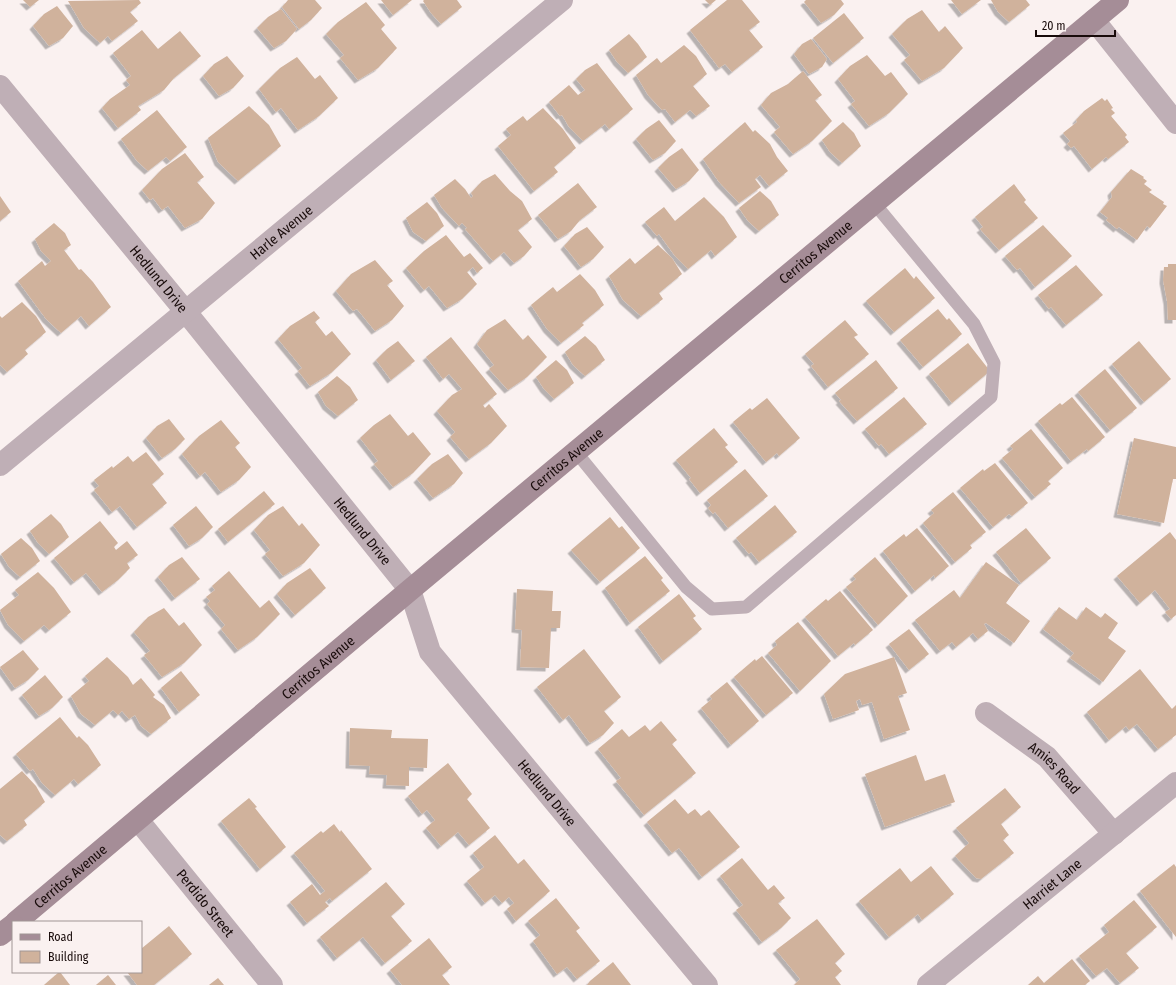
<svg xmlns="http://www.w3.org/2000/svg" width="1176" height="985" viewBox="0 0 1176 985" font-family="'Fira Sans Condensed',sans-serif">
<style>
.building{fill:#d0b29c;filter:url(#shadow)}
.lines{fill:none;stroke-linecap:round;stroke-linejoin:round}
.lane{stroke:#bfafb6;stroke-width:13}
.street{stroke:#bfafb6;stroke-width:22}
.secondary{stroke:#a58d97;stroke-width:22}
.labels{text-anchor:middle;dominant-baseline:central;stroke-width:3;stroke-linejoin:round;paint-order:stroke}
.street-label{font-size:14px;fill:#180b0a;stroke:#faf1f0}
</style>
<defs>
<filter id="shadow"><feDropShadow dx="-3.5" dy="3.5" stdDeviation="0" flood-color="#0004"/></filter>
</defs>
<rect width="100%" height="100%" fill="#faf1f0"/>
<g class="building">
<polygon points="23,0 39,0 30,7"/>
<polygon points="139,0 141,3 130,12 138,21 112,41 108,36 100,43 84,28 68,1"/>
<polygon points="288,0 315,0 322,8 311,20 299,29 282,7"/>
<polygon points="381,0 412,0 393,15"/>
<polygon points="424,0 457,0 462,7 441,24 431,13 423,1"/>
<polygon points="705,0 716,0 710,5"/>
<polygon points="727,0 742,0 760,22 749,30 763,47 732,72 725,64 719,68 690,30"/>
<polygon points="806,0 841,0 844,4 834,15 821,23 804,2"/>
<polygon points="951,0 981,0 962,14"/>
<polygon points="991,0 1026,0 1030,5 1009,22 998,12"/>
<polygon points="366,2 385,25 381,29 397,48 378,68 358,80 340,58 344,55 326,34 338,22"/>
<polygon points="57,6 73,26 63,38 49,46 33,26 44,14"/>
<polygon points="281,9 297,29 286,41 274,48 257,28 268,17"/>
<polygon points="922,10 939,32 945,26 963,48 944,68 922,81 904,60 910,55 892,34 907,19"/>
<polygon points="844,13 864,38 833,63 813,38"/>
<polygon points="142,30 158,49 180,31 201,56 174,78 164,90 138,106 141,110 118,128 102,108 110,99 130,85 126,80 131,76 113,53"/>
<polygon points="629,34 638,44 647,57 628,73 617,62 609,50"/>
<polygon points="811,39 827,59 822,67 809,74 794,54 802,44"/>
<polygon points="684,45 696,56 707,74 693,86 710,106 696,116 690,110 675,122 665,109 662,110 648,95 636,75 657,58 661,63"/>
<polygon points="867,55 885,76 891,72 908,94 889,113 869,126 851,104 855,101 838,79 850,66"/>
<polygon points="227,56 244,76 233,88 219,96 203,76 214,64"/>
<polygon points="297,57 315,79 320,75 338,98 319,116 298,130 281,108 276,112 259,89 280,68"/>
<polygon points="597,63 633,109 609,129 605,124 583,141 569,127 562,115 560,116 549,102 569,85 578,95 585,90 576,79 585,70"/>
<polygon points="803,71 822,95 815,100 832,121 812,141 793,154 774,132 780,127 761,105 771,93 788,84"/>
<polygon points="1102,98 1105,101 1107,99 1113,108 1111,109 1115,113 1111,116 1127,135 1125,137 1129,142 1108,159 1106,157 1092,169 1074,146 1071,148 1067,144 1070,141 1063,133 1077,122 1076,120 1084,111"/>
<polygon points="249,106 269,125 281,146 238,181 218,162 208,138"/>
<polygon points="543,108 563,129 576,148 554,167 558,172 534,191 498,146 511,135 506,129 523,116 527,121"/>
<polygon points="157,110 187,147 170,161 166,157 148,171 137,161 121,139"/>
<polygon points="659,120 676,141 665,153 653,160 636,139 646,129"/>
<polygon points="745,122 753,132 755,130 770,144 777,157 788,171 769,186 760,175 755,179 761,187 739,203 719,182 703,159"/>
<polygon points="843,122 854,133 861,146 842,163 830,152 822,140"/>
<polygon points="682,148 699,170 689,181 676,189 658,168 669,157"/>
<polygon points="185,153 204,177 197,182 215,203 202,219 185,228 168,206 162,210 153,198 150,200 142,190 162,169"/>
<polygon points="1131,169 1144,177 1143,178 1147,181 1144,184 1152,190 1149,192 1164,202 1163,204 1167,206 1150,228 1147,226 1137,240 1119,227 1117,229 1106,220 1108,218 1100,212 1112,197 1111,192"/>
<polygon points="495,174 510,191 522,201 532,219 518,230 532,247 524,256 514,263 504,252 493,261 465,229 467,228 462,223 459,226 442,208 434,195 455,179 465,189 471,198 473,196 471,193 482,181"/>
<polygon points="578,183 597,207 580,220 571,231 558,239 538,215"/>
<polygon points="1014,184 1026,200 1024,202 1038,218 999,250 980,229 983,227 975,217"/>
<polygon points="760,191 771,201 779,215 759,231 748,221 739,208"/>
<polygon points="0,196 11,212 0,221"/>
<polygon points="704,197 724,217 737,237 715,256 711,250 688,269 675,256 659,234 657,236 645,222 664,207 675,221"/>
<polygon points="427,202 437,213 444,226 426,241 413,232 406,218"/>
<polygon points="54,223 65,233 71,245 64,250 79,270 81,269 93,282 111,307 89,326 81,316 61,333 46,319 18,281 42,261 45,266 51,261 41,251 35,239"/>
<polygon points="1043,225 1072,256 1035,287 1020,268 1017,270 1005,256"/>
<polygon points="587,227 604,247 593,259 581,267 564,246 575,234"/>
<polygon points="446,235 464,257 470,253 483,268 477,273 473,267 467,272 477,284 462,299 447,308 429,286 424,290 406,268 424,251"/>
<polygon points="658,245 672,258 682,274 659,293 663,299 641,316 623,300 609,276 630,258 635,264"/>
<polygon points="375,260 393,281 387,285 404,306 392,320 375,331 357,309 353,311 336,291 351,274"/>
<polygon points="1168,264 1176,264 1176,320 1168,320 1167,301 1163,280 1164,267 1168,267"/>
<polygon points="1076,265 1103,295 1066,325 1051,307 1049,309 1038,295"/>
<polygon points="905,268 914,279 916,276 935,298 894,332 866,301"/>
<polygon points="580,274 595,290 604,305 582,323 584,325 561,343 547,329 531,305 553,287 557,292"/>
<polygon points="22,302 36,316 46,332 25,350 28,354 7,372 0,365 0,316 2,318"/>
<polygon points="938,309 947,320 949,318 962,334 923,367 900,340"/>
<polygon points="314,311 320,318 315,322 326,336 332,331 351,354 331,373 310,386 298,371 302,368 278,339 290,326"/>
<polygon points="505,319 523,340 528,335 547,357 527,377 508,390 489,369 494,365 477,344 487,330"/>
<polygon points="845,320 858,335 854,337 869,354 828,387 811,366 814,364 805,354"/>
<polygon points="585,336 596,346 605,360 585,376 573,365 565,352"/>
<polygon points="451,337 497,394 483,405 485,408 489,404 507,426 491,443 469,459 450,437 455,432 437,411 452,395 462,389 449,374 443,379 426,357"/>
<polygon points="398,341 415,361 391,380 376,360 387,349"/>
<polygon points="1139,341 1171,379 1144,402 1112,364"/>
<polygon points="968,343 990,371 952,403 929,374"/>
<polygon points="556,360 567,370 574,383 554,399 544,389 536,377"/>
<polygon points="876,360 898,388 857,421 839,401 841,400 835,393"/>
<polygon points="1105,369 1137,408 1110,430 1078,392"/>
<polygon points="337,376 350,387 358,400 338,416 326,406 318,392"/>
<polygon points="904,397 927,424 889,454 881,444 879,446 865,429"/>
<polygon points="1072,397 1105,437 1088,451 1087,449 1071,461 1038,421 1060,403 1062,405"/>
<polygon points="767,398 800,438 779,456 777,453 766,462 733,422 750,408 752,410"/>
<polygon points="390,414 408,436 413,432 431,454 413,473 393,487 374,464 378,461 360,438 374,425"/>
<polygon points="169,419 185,439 175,449 162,458 146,438 157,426"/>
<polygon points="221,420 240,443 235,447 251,467 239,480 221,492 205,472 200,476 182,454 199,436"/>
<polygon points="714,428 728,445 725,447 738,462 700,493 689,479 691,478 676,460"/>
<polygon points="1031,429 1063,468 1048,481 1051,484 1035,497 1002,458 1013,449 1010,446"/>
<polygon points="1134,438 1176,447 1176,479 1173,479 1164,523 1117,514"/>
<polygon points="146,452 164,474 152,484 167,503 137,527 120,506 112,512 94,490 99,486 94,480 112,466 113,468 128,456 133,462"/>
<polygon points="448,454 463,473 454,484 433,498 417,479 432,464"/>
<polygon points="995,463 1028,503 1012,516 1009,514 993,527 960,488 983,469 984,471"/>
<polygon points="745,469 768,496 728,528 715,512 713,514 708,508 711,505 707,500"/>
<polygon points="264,491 275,504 228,542 218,529"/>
<polygon points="953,492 986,532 970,545 972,548 955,562 923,523 934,513 931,510"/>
<polygon points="775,505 797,532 759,562 751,552 749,554 736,538"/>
<polygon points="196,506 213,527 202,538 189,546 173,525"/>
<polygon points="283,506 299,526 302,523 320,545 304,563 283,576 265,554 270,550 254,530 268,515"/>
<polygon points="51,514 61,524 69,537 49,554 38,543 30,531"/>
<polygon points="610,517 619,528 622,526 640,548 600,582 571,550"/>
<polygon points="100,521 118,543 114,547 116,550 127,541 138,555 127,563 130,568 118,580 102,592 86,573 74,582 54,558"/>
<polygon points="917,528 949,566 935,578 934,575 915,591 883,551 904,534 906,537"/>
<polygon points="1026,528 1051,558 1021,583 996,552"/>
<polygon points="1170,532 1176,540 1176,615 1171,619 1165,612 1170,609 1155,590 1140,603 1117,576"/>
<polygon points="21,538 32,548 40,561 20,577 9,567 1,554"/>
<polygon points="645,556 663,578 661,580 670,591 630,623 605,588"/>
<polygon points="182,557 200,579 175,598 158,577 169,565"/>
<polygon points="875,557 908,596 878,625 846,587 856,579 853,576"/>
<polygon points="986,562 1019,585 1006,603 1030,621 1014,643 986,623 984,624 988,631 978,639 973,633 956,647 952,642 940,651 915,620 954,590 960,598"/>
<polygon points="310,568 326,588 295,615 277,594 287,583"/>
<polygon points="229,571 260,608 269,600 280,614 257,637 238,650 221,629 225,625 207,604 210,601 206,597 215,590 212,586"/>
<polygon points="38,572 54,588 71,612 49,630 44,625 24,641 8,625 0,610 19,595 15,590"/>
<polygon points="517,589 553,591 552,611 561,611 560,628 551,628 549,668 520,667 522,630 515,629"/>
<polygon points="840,591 873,630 855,645 854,643 838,656 805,617 826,599 828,601"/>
<polygon points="679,594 696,616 693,618 702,629 663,661 638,627"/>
<polygon points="1059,607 1077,620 1086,607 1101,618 1105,613 1118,623 1108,638 1126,651 1103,682 1070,658 1074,653 1043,629"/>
<polygon points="164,608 179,626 184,622 202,645 184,663 162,677 144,655 150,651 134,632 148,617"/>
<polygon points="798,622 831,661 800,691 768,653 777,645 775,641"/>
<polygon points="909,629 929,654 909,670 889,644"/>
<polygon points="584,649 621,697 604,711 614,723 603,735 590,743 569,715 563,720 537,687"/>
<polygon points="23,650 39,669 28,680 15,688 0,667"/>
<polygon points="762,656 793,693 766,715 734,677 755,659 756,661"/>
<polygon points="107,657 128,677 133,685 141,678 155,695 153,697 164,705 171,718 151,734 141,726 135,715 129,719 122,711 118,715 113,710 95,725 81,714 71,696 89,681 85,676"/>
<polygon points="894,657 907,693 898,696 910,730 884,739 872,702 862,705 860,699 856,701 859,710 833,719 824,694 845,674"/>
<polygon points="1140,669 1172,709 1176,705 1176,735 1158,749 1137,724 1129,730 1126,726 1109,740 1087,712"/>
<polygon points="181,671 200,695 179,712 161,688"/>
<polygon points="45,675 63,697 52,708 39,716 22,695"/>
<polygon points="727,682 759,721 731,745 701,708 712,699 710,696"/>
<polygon points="60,717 77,738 79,736 88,745 101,765 78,784 74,779 55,795 42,783 33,769 30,771 16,754"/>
<polygon points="661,721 677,740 672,744 696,773 644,815 616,781 621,778 598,749 622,729 629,737 645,725 650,731"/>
<polygon points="350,728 392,730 391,738 428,739 427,768 409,767 409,786 386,785 387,775 369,774 370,766 349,765"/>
<polygon points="916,755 925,781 945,774 955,802 885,827 865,774"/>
<polygon points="448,763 472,794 467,799 490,828 469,845 458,832 441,846 426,828 435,820 427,810 422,814 408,796"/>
<polygon points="22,771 36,786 45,802 24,820 27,825 7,841 0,835 0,789"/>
<polygon points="1005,788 1021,807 1001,824 1009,835 1003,840 1014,853 981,879 976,878 955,856 969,843 956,828"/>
<polygon points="249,798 257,807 255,808 286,847 260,869 221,821"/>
<polygon points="675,799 688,814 695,809 701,816 709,810 740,847 702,877 679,848 672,853 647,822"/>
<polygon points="334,824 340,832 341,830 372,869 332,901 330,898 325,902 329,906 307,923 290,902 312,884 320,895 325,891 294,853 321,831 323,833"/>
<polygon points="495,835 518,864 524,859 550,891 516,921 507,909 514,903 509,897 502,903 495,895 485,903 467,881 484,867 473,853"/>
<polygon points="742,858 768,890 774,885 785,898 778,903 791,918 781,928 762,942 736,910 743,905 720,876"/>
<polygon points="1174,864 1176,867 1176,937 1140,891"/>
<polygon points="931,866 954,894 922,920 918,914 889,937 859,901 900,868 911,882"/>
<polygon points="386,882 405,904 391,916 412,941 385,963 363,937 337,958 320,937"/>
<polygon points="556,898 580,928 576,931 600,961 577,979 567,967 557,974 533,941 540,935 528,921"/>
<polygon points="1134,900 1157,927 1126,953 1139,968 1120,983 1107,968 1096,976 1079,956 1109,932 1104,925"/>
<polygon points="817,919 845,954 835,963 842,971 835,977 841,985 794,985 800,979 776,950"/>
<polygon points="169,926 192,954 154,985 137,985 127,972 141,972 141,949"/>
<polygon points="429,938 452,967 442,975 450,985 402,985 390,970"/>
<polygon points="1072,959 1090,981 1085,985 1028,985 1038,976 1044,983"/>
<polygon points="613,962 631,985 587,985 590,981"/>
<polygon points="60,972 70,985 44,985 59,972"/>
<polygon points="108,975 116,985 96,985"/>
<polygon points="218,978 224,985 209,985"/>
</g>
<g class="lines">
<polyline class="lane" points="576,452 686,587 712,609 746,607 991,397 994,363 974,324 874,203"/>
<g class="street">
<polyline points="1094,20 1176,123"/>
<path id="s1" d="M 0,86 L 186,312 L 410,590 L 430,652 L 707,985"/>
<path id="s2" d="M 0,465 L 562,0"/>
<path id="s3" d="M 986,713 L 1047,757 L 1114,834"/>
<path id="s4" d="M 138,820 L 272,985"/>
<path id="s5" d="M 928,985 L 1176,783"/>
</g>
<g class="secondary">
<path id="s6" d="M 16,922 L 410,590 L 1118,0"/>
<polyline points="0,935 13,925"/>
</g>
</g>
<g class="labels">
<g class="street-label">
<text stroke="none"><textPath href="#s2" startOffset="365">Harle Avenue</textPath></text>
<text stroke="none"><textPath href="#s6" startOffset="1043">Cerritos Avenue</textPath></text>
<text stroke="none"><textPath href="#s1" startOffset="250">Hedlund Drive</textPath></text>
<text stroke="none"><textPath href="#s6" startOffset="719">Cerritos Avenue</textPath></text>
<text stroke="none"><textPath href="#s1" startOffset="574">Hedlund Drive</textPath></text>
<text stroke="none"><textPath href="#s6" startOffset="395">Cerritos Avenue</textPath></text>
<text stroke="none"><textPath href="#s3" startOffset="88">Amies Road</textPath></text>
<text stroke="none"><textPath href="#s1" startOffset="898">Hedlund Drive</textPath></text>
<text stroke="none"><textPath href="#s6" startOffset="71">Cerritos Avenue</textPath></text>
<text stroke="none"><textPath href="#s5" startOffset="160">Harriet Lane</textPath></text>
<text stroke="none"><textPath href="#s4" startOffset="107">Perdido Street</textPath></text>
</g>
</g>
<rect x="12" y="921" width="130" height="52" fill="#faf1f0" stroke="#a09594"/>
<rect x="20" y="934" width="20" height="6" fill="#a58d97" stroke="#a09594"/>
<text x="48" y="941" font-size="12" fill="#180b0a">Road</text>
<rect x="20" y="951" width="20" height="12" fill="#d0b29c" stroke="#a09594"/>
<text x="48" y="961" font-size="12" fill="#180b0a">Building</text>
<path d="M1036 30v6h79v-6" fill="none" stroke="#180b0a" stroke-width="2"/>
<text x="1042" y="30" font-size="12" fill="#180b0a" stroke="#faf1f0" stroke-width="3" paint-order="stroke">20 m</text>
</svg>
